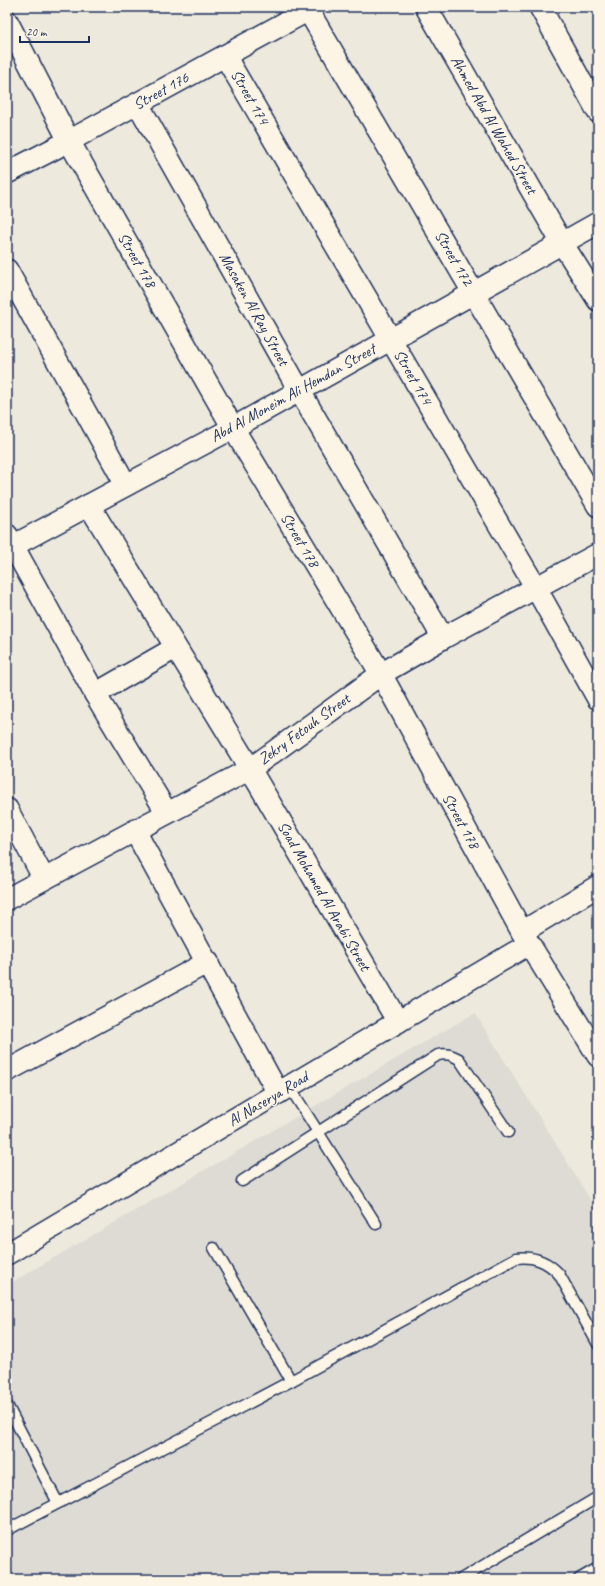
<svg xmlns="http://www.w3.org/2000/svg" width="605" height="1586" viewBox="0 0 605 1586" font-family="Caveat,sans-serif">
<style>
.built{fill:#dedbd4}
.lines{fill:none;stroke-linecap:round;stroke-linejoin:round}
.service-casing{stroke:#1b2f5e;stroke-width:13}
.minor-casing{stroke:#1b2f5e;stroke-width:24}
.service{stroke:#fcf5e5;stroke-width:10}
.minor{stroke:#fcf5e5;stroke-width:21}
.labels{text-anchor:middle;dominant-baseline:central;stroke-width:3;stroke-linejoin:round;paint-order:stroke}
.street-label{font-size:16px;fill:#1b2f5e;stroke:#fcf5e5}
</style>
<rect width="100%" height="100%" fill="#eee9dd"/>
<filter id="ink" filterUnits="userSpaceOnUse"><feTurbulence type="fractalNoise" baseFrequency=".025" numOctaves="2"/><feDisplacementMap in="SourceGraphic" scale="8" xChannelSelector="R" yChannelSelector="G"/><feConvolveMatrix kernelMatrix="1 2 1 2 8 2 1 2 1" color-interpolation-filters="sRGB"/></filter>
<g filter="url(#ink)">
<polygon class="built" points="475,1013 598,1212 598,1560 567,1579 7,1579 7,1285"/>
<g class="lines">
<defs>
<g id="service">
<polyline points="289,1086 376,1224"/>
<path d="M 242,1181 L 438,1055 C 447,1053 452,1055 459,1059 L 508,1132"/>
<polyline points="214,1248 291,1381"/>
<polyline points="7,1405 58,1503"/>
<path d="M 7,1530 L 291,1381 L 516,1258 C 534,1256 547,1261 559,1274 L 598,1344"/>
<polyline points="461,1579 598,1497"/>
<polyline points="579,1579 598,1568"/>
</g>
<g id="minor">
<polyline points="426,7 562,243 598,300"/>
<polyline points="540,7 598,112"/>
<polyline points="308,10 598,506"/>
<polyline points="7,21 69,141 233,428 381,674 522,932 598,1056"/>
<polyline points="225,56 536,588 598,699"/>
<polyline points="138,104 299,390 443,638"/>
<polyline points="7,173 69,141 314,7"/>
<polyline points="7,270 126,485"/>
<polyline points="89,505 250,769 398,1022"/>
<polyline points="7,535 95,694 167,813"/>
<polyline points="7,549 233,428 598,223"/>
<polyline points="95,694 175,648"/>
<polyline points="7,809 44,879"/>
<polyline points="135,831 278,1093"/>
<polyline points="7,899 250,769 381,674 443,638 598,554"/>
<polyline points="522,932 598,886"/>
<polyline points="7,1071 208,962"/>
<polyline points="7,1254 529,944"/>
</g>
</defs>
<use href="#service" class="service-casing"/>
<use href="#minor" class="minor-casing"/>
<use href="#service" class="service"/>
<use href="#minor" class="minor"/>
</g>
</g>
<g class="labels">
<g class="street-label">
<text transform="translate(161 91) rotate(-29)">Street 176</text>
<text transform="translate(250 97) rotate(60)">Street 174</text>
<text transform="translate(494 125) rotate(60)">Ahmed Abd Al Wahed Street</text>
<text transform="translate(454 258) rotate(60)">Street 172</text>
<text transform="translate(137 260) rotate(60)">Street 178</text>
<text transform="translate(254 309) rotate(61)">Masaken Al Ray Street</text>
<text transform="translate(413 377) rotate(60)">Street 174</text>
<text transform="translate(293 393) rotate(-29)">Abd Al Moneim Ali Hemdan Street</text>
<text transform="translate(300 540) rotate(59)">Street 178</text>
<text transform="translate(304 729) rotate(-36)">Zekry Fetouh Street</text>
<text transform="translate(461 821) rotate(61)">Street 178</text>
<text transform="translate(324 896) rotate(60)">Soad Mohamed Al Arabi Street</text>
<text transform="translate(268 1099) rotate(-31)">Al Naserya Road</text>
</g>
</g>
<rect width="605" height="1586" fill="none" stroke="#fcf5e5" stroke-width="24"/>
<rect x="12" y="12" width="581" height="1562" fill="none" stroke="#1b2f5e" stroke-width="1.5" filter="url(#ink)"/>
<path d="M20 36v6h69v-6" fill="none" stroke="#1b2f5e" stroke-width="2"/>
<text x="26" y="36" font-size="12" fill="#1b2f5e" stroke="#fcf5e5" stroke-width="3" paint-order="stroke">20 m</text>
</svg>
